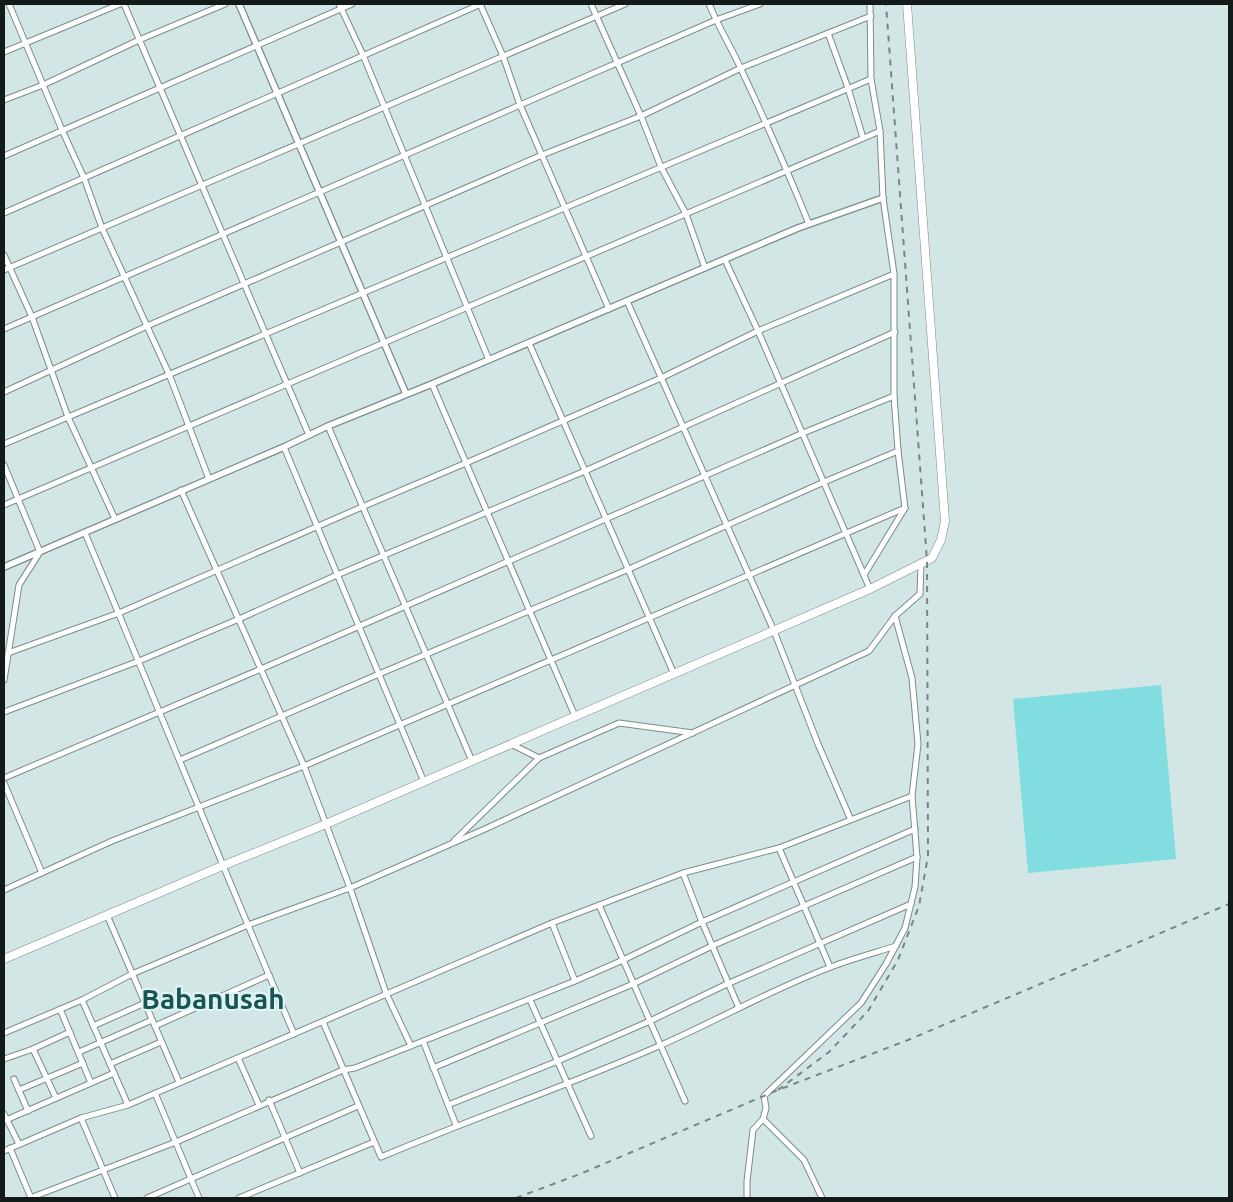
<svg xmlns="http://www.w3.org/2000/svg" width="1233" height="1202" viewBox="0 0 1233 1202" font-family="Ubuntu,sans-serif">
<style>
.green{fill:#81dddf}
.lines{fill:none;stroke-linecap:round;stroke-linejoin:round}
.minor-casing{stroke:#7b8c8c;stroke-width:7}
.tertiary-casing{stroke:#7b8c8c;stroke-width:8}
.primary-casing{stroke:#7b8c8c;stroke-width:9}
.minor{stroke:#fff;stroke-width:5}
.tertiary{stroke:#fff;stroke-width:5.5}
.primary{stroke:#fff;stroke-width:8}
.rail{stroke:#788686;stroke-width:2;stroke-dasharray:6 6;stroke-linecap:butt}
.labels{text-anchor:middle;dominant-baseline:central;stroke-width:4.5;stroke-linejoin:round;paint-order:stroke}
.town-label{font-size:28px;font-weight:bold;fill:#185455;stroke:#dff3f3}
</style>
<rect width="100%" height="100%" fill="#d2e6e6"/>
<polygon class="green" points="1161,685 1176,859 1028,873 1013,699"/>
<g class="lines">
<defs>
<g id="minor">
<polyline points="9,4 62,130 84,178 102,228 169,374 209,479"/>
<polyline points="124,4 309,435"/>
<polyline points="339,4 363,55 489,360"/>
<polyline points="480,4 503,56 520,105 609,309"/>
<polyline points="591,4 641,116 661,167 686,214 705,268"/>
<path d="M 709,4 C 718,26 731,47 741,69 C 765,120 788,172 809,224"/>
<polyline points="828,33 848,88 863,138"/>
<polyline points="4,52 120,4"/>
<polyline points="4,100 43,85 139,40 225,4"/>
<polyline points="4,156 352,4"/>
<polyline points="4,213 481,4"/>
<polyline points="4,255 32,317 68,417 115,519"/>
<polyline points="725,260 758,331 870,589"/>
<polyline points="4,270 625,4"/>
<polyline points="627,301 774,631 818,744 850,818"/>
<polyline points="4,329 716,20 760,4"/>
<polyline points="529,343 674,674"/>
<polyline points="432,384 575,716"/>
<polyline points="4,392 147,326 542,155 641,116 741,68 871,16"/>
<polyline points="328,426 472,761"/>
<polyline points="4,444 871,79"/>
<polyline points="284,447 424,782"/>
<polyline points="4,465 40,552 19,585 4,680"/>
<polyline points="181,490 304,766 350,888 386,993 411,1046"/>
<polyline points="4,505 880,131"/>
<path d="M 85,533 C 155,700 223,868 294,1034"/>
<polyline points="864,575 905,508 898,451 894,396 894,274 883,198 880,131 871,79 870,4"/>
<polyline points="8,653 119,613 362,507 466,463 661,378 758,331 894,274"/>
<polyline points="4,712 139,661 239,619 337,575 585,471 895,332"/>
<polyline points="511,744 539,758"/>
<polyline points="180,760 379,674 629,569 824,482 898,451"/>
<polyline points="4,778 261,669 803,433 894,396"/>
<polyline points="4,783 42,873"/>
<polyline points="454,841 539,758 619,723 693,733"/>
<polyline points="779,848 830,967"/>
<polyline points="683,873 702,922 739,1008"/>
<polyline points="4,890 112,841 304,766 905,508"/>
<polyline points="599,905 685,1101"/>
<polyline points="107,915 179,1082"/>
<polyline points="552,923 575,981"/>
<polyline points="82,1000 128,1105"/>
<polyline points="530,1000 591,1136"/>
<polyline points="60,1009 91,1083"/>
<path d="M 323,1022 L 381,1157 C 473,1118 567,1086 659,1046 C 716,1021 772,989 831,967 C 852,959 874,953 896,946"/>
<polyline points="93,1026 145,1003"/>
<polyline points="155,1026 269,975"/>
<polyline points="4,1033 82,1000 132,974 248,925 350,888 485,829 869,651 895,616 920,594 921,563"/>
<polyline points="423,1041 456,1125"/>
<polyline points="33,1049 56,1098"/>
<polyline points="79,1052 152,1020"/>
<polyline points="238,1058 259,1105"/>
<polyline points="4,1059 33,1049 70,1032"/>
<polyline points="110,1064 161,1042"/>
<polyline points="433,1068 633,984 712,946 917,857"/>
<polyline points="14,1079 28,1111"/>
<polyline points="19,1090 83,1063"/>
<polyline points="155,1093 199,1198"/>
<polyline points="269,1100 300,1173"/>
<polyline points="448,1105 558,1061 650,1021 727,984 911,904"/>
<polyline points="4,1114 19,1144"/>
<polyline points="81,1118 115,1198"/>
<polyline points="763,1119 804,1160 822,1198"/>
<polyline points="6,1120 114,1073"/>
<polyline points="10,1148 31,1198"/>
<polyline points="4,1151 81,1118 128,1105 552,923 683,873 779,848 912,796"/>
<polyline points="30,1198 176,1142 343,1070 355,1068 575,981 623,960 702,922 915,829"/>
<polyline points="147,1198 358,1106"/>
<polyline points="239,1198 374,1142"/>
<polyline points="747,1198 747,1181 753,1130 763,1119 766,1108 764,1096 861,1003 886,964 905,928 915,887 917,857 912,796 918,744 912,678 895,616"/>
</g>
<g id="tertiary">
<polyline points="239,4 406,394"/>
<polyline points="4,567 284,447 328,426 432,384 798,228 883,198"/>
</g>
<polyline id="primary" points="4,959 222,866 326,824 870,589 932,558 941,540 945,521 907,4"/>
</defs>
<use href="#minor" class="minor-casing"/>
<use href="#tertiary" class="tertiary-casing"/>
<use href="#primary" class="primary-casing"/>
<use href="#minor" class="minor"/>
<use href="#tertiary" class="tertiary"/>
<use href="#primary" class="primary"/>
<g class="rail">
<polyline points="778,1090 829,1052 868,1011 898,960 919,906 928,856 927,561 886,4"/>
<polyline points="516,1198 580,1174 778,1090 908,1040 1229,904"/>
</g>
</g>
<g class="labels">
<g class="town-label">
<text x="213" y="998">Babanusah</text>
</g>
</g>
<rect width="1233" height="1202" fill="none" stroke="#131a1a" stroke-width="10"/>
</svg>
